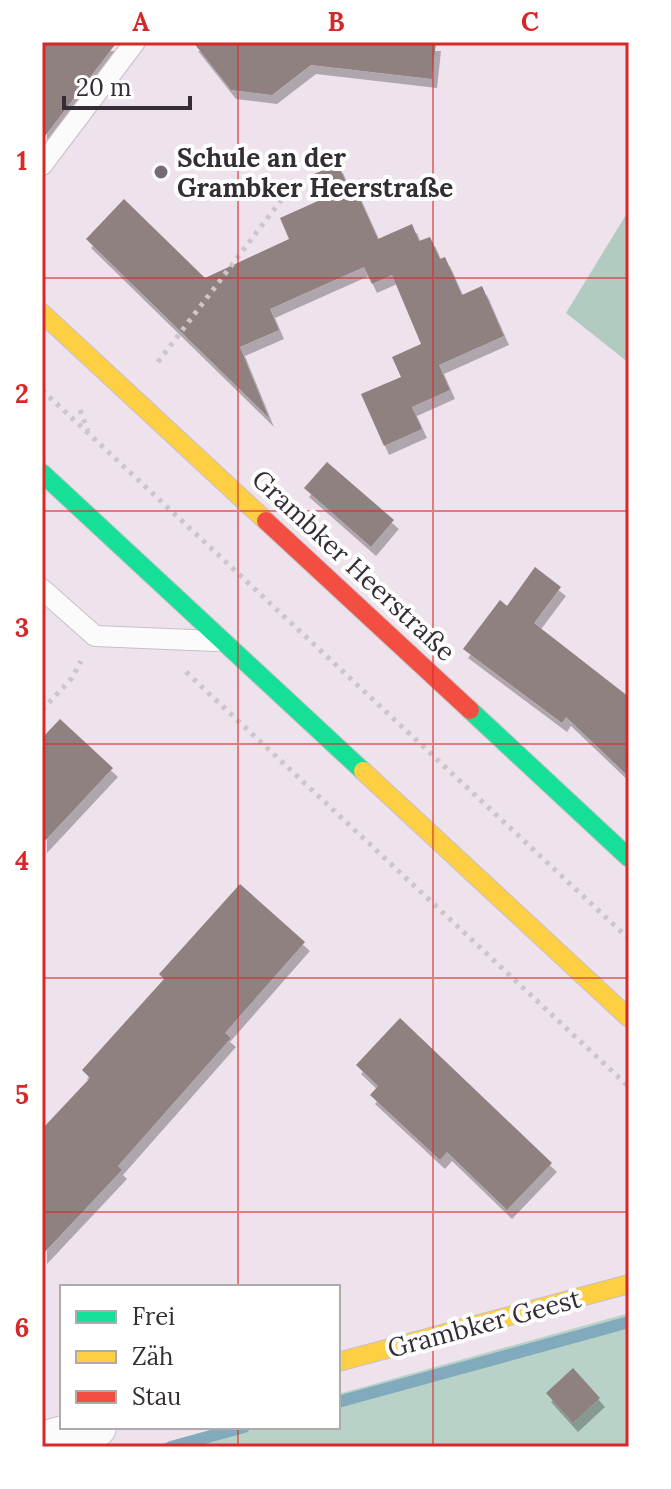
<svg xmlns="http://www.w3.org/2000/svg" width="671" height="1489" viewBox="0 0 671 1489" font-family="Lora,serif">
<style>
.green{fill:#b8d2c7}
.forest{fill:#b1cbc0}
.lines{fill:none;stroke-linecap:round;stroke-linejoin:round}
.stream{stroke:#81aabc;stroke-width:12}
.building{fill:#8f8180;filter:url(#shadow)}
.lane-casing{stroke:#c8bfc7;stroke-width:22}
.street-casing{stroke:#c8bfc7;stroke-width:42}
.fast-casing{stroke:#c8bfc7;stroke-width:20}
.slow-casing{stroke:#c8bfc7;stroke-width:20}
.jam-casing{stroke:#c8bfc7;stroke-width:20}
.path{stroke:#cbc6ca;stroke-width:5;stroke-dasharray:4 6;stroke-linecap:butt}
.lane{stroke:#fcfbfc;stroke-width:20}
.street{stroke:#fcfbfc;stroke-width:40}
.fast{stroke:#16e098;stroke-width:18}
.slow{stroke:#ffcf43;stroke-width:18}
.jam{stroke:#f24e42;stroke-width:18}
.grid{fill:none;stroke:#d62828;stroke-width:2;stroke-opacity:0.55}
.poi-dot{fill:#766c75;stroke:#fff;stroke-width:3}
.labels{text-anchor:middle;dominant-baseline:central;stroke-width:8;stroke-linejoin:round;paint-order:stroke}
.poi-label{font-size:26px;font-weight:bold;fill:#352d35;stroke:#fff;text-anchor:start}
.street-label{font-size:26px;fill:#352d35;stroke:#fff}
.neatline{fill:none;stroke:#d62828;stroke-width:3}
.grid-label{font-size:26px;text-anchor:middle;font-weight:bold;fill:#d62828}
</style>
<defs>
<filter id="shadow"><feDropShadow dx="5" dy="9" stdDeviation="0" flood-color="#0004"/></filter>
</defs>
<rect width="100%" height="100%" fill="#eee2ec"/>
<polygon class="green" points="629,1313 629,1447 150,1447 221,1427 338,1427 338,1394"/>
<polygon class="forest" points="629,210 629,363 566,313"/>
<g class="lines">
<g class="stream">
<polyline points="338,1402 629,1322"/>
<polyline points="171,1447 244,1427"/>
</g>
</g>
<g class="building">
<polygon points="42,42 117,42 42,140"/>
<polygon points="193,42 436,42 432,79 311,65 272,95 231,90"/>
<polygon points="338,164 350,191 355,188 378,239 412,224 419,241 430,237 440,259 445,257 462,295 482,286 504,336 439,365 450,390 412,407 422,429 384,446 361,394 401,377 392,357 421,344 392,275 372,284 364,267 270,309 279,330 240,347 269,418 86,239 124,199 205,278 289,239 280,218 318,201 307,177"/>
<polygon points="327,462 394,520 371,547 304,488"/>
<polygon points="535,567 561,587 534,623 629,697 629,777 566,717 562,723 463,649 500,600 507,606"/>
<polygon points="60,719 113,768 42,844 42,738"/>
<polygon points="240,884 305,942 225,1033 231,1038 118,1166 122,1170 42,1255 42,1129 90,1078 82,1070 164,979 159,974"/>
<polygon points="400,1018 552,1163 507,1210 447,1152 440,1160 370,1095 378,1086 356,1065"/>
<polygon points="573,1368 600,1398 573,1423 546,1393"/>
</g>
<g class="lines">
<defs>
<g id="lane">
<polyline points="42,165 135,42"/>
<polyline points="42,589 95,636 216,641"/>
</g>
<polyline id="street" points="42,1442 96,1427"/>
<g id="fast">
<polyline points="42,473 363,771"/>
<polyline points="470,710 629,858"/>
</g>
<g id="slow">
<polyline points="42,313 266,521"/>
<polyline points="363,771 629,1018"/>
<polyline points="338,1362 629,1284"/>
</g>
<polyline id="jam" points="266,521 470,710"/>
</defs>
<use href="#lane" class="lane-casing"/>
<use href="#street" class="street-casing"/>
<use href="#fast" class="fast-casing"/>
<use href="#slow" class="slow-casing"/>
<use href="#jam" class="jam-casing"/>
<g class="path">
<polyline points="158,362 295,182"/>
<polyline points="42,390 629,939"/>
<polyline points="80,410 88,431"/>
<polyline points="186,672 629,1087"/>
<polyline points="42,710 72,678 81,661"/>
</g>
<use href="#lane" class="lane"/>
<use href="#street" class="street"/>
<use href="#fast" class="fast"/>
<use href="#slow" class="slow"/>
<use href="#jam" class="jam"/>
</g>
<path class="grid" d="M 238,42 L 238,1287M 433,42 L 433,1447M 42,278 L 629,278M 42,511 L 629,511M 42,744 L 629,744M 42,978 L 629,978M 42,1212 L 629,1212M 238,1427 L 238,1447"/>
<circle class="poi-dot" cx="161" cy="172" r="8"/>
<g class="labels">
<g class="poi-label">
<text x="177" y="157">Schule an der<tspan x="177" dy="30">Grambker Heerstraße</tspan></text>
</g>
<g class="street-label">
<text transform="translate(354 565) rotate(43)">Grambker Heerstraße</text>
<text transform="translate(484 1323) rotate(-15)">Grambker Geest</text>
</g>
</g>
<rect width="671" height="1489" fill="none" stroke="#ffffff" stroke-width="88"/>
<rect x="60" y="1285" width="280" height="144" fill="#ffffff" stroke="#aeabae" stroke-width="2"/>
<rect x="76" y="1311" width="40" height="12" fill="#16e098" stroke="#aeabae" stroke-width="2"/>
<text x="132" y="1325" font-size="24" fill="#352d35">Frei</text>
<rect x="76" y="1351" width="40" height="12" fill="#ffcf43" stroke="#aeabae" stroke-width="2"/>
<text x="132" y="1365" font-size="24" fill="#352d35">Zäh</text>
<rect x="76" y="1391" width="40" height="12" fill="#f24e42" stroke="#aeabae" stroke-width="2"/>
<text x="132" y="1405" font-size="24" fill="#352d35">Stau</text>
<path d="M64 96v12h126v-12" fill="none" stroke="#352d35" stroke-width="4"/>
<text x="76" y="96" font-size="24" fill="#352d35" stroke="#ffffff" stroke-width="6" paint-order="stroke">20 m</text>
<rect x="44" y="44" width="583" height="1401" class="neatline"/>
<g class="grid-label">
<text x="141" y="31">A</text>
<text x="336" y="31">B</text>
<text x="530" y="31">C</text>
<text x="22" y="170">1</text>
<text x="22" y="403">2</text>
<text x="22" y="637">3</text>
<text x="22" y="870">4</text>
<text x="22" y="1104">5</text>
<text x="22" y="1337">6</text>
</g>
</svg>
